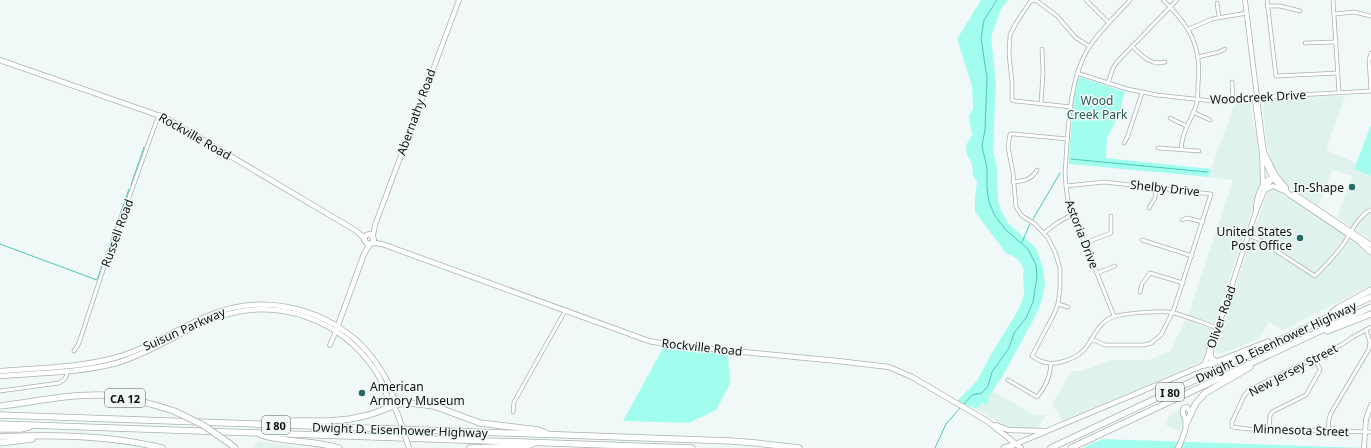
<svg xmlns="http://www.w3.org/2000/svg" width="1371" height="448" viewBox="0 0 1371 448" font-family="'Noto Sans',sans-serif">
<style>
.built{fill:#e0f2ee}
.green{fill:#a2fdee}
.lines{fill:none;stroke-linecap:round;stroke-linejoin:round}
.stream{stroke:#49c8b8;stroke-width:1}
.minor-casing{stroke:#aab1b0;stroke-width:4.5}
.tertiary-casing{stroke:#aab1b0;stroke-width:5.5}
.secondary-casing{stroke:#aab1b0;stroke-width:6}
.motorway-casing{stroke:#aab1b0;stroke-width:7}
.minor{stroke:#fff;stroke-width:3}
.tertiary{stroke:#fff;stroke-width:4}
.secondary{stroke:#fff;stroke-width:4.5}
.motorway{stroke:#fff;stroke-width:5.5}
.secondary-bridge-casing{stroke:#aab1b0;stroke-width:6;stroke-linecap:butt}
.motorway-bridge-casing{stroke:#aab1b0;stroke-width:7;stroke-linecap:butt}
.secondary-bridge{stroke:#fff;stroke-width:4.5}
.motorway-bridge{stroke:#fff;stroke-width:5.5}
.poi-dot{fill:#246c63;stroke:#f1f9f8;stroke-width:1.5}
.labels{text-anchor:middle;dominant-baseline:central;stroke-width:3;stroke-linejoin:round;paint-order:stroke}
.shield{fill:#f1f9f8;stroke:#535756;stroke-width:1}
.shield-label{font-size:11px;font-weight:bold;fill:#0f1111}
.street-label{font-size:12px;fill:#0f1111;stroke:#f1f9f8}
.park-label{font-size:12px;fill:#285c55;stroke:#f1f9f8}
.poi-label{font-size:12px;fill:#0f1111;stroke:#f1f9f8;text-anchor:end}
</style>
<rect width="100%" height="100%" fill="#f1f9f8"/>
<g class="built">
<polygon points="1329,96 1345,96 1326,150 1357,163 1354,169 1371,176 1371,240 1337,217 1352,176 1332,170 1318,207 1290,187 1281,178 1273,167 1267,147 1263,105 1265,102"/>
<polygon points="1249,103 1251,105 1253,125 1256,132 1261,183 1203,360 1200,362 1187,368 1062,421 1058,410 1051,406 1072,371 1082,371 1111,360 1149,360 1170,351 1189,313 1233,180 1209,177 1211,169 1235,104"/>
<polygon points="1273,188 1342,233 1371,257 1371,285 1283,330 1269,322 1259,338 1232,350 1217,354 1215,350 1257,221 1268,192 1270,189"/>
<polygon points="993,391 1034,415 1046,415 1037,429 1008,428 976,409"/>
<polygon points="1179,409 1184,422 1181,432 1164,424 1169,417 1169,415"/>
<polygon points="259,441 302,448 304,448 255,448 253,447"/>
</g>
<g class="green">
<path d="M 981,0 L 1008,0 L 1001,9 L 991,37 L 996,82 L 993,152 L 997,168 L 998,201 L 1001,210 L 1008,223 L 1036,248 L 1043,268 L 1045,285 L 1042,300 L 1035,317 L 1002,377 L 988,398 L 990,399 L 986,405 L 982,403 L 976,409 L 957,401 L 977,381 L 989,358 L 1020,307 L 1024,294 L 1023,276 L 1024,271 C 1021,261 1016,257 1006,253 L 975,212 L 975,199 L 977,182 L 973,175 L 972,164 L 967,155 L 966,145 L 972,135 L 969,116 L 973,109 L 972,86 L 957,39 Z"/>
<path d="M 1080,77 L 1125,92 L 1118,117 L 1107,138 L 1106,158 L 1211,169 L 1209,177 L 1069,164 C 1070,150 1073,83 1080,77 Z"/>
<polygon points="1371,125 1371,176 1354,169"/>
<polygon points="663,348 728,354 730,384 716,410 689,423 623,421"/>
<polygon points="1102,439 1366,448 1083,448"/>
</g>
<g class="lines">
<g class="stream">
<polyline points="1071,159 1207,172"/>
<polyline points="131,185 144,147"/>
<polyline points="1033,219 1060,173"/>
<polyline points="1022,242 1030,224"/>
<polyline points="0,244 97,280 129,189"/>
<polyline points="963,405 972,395 982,393 988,386 992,372 1009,348 1014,333 1026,318 1033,302 1037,276 1036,265 1028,249 1006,230 995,216 989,202 987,188 987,168 982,146 985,130 987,78 981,38 984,20 997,0"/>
<polyline points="935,448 946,424 961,407"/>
</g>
<defs>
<g id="minor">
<polyline points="1033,0 1030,2 1016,23 1010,35 1009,54 1012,82 1012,100 1015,101 1071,107"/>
<polyline points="1033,0 1037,1 1057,16 1076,38 1089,46"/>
<polyline points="1086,0 1109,23"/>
<path d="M 1163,0 C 1190,26 1202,46 1198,84 C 1198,91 1198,99 1196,106 C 1190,123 1183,129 1181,149"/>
<polyline points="1267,0 1276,76 1338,73"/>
<polyline points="1333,0 1339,93"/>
<polyline points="1217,3 1219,17"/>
<polyline points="1267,6 1280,6 1300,11"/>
<polyline points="1335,14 1354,12 1371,16"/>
<polyline points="1189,29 1212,19 1247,13"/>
<polyline points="1305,43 1336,42"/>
<path d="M 1132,46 C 1142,56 1151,66 1165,62"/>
<polyline points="1198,57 1219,52 1225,49"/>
<polyline points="1077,73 1127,89 1157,95 1222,102 1257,98"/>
<polyline points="1232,82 1233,101"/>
<polyline points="1108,83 1113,68 1117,62 1177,0"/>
<polyline points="1371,91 1369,60 1371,53"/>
<polyline points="1279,96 1371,91"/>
<polyline points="1041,103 1043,73 1042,49"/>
<polyline points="1193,112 1210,120"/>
<polyline points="1170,118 1186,126"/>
<path d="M 1068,139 L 1014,134 L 1010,134 L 1008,147 L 1013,173 L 1016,207 L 1022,216 L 1035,224 L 1048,238 L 1055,252 L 1060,268 L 1060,288 L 1058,304 L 1054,314 L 1032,356 C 1041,363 1050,365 1061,362 C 1069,360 1077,357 1083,351 C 1094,340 1096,323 1113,317 C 1124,313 1163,310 1174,313 C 1189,317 1203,323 1218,328"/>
<polyline points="1124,143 1127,138 1142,93"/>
<polyline points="1158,148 1199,151"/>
<path d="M 1013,182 C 1024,181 1031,180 1037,170"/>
<polyline points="1066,186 1104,182 1211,194 1174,309 1161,335 1151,343 1144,345 1105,345 1091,339"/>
<polyline points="1149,208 1155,198 1156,187"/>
<polyline points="1182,220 1187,218 1203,222"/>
<polyline points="1044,233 1057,223 1073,214"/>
<path d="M 1248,235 L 1258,239 L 1315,276 C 1324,267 1334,257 1342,246 C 1351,234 1357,216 1371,210"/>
<polyline points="1142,240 1192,256"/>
<polyline points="1085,243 1111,233 1111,216"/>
<polyline points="1097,273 1115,266"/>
<polyline points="1140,292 1142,284 1150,273 1183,283"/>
<polyline points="1058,304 1068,307"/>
<path d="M 1114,316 L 1068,201 L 1066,186 L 1065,173 C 1068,135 1068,82 1088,49 C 1099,31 1116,16 1130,0"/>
<polyline points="1371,327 1353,337 1341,345 1249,390 1244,396 1232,422 1232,427 1248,429 1371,432"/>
<polyline points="74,351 79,343 103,270 159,114"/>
<path d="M 1008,380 L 1037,397 C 1046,387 1050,377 1051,364"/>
<path d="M 0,391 L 59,383 C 65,380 67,377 67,371"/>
<polyline points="513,412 514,402 565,311"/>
<polyline points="1269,429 1270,416 1272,412 1306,395 1319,372 1320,369 1314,358"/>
<polyline points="1328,431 1329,419 1331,413 1369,349 1370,342 1366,330"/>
</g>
<g id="tertiary">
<path d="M 1245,0 L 1263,145 L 1265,154 L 1276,176 C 1273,178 1270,178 1267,180 C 1260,186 1255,202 1256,211"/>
<polyline points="1257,98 1255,102 1262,155 1263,186"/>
<polyline points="1257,98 1279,96"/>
<polyline points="1263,158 1273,178"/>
<polyline points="1265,190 1273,186 1284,191"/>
<polyline points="373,236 375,225 459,0"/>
<polyline points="330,345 336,331"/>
<polyline points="1204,365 1218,328 1256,211 1266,187 1273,178"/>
<polyline points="1364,448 1366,419 1371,405"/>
</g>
<g id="secondary">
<polyline points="0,60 166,118 355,230 363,237 367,244 375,243 382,244 649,341 671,345 838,361 889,367 912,377 987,421 1021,448"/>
<polyline points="1276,176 1286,188"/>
<polyline points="1273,178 1280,186 1290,195 1363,244"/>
<polyline points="1294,194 1371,245"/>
<polyline points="364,240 366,235 371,234 374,239 372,243"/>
<polyline points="337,328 364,254 370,244"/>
<path d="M 0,371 C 38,368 77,368 114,358 C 148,349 178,328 210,315 C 260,294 317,306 357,341 C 372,355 394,384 394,405"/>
<path d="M 0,376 C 39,373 79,373 117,363 C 154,352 185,328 221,316 C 280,297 341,320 375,370 C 382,380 384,390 389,400 C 392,405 396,409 398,415"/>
<polyline points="996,425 1008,430 1043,431"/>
<polyline points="1016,444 1204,365"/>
<path d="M 1178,448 C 1181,441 1187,430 1186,423 C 1186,416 1180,414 1184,408 L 1187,407 L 1191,413"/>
</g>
<g id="motorway">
<polyline points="1361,243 1371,252"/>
<polyline points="1332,313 1338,308 1371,290"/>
<polyline points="1327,331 1371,314"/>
<polyline points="1210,350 1211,359 1217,362"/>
<polyline points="1204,365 1217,362 1268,342"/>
<path d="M 0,406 C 33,402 68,394 101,395 C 126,397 150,403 174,411"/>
<polyline points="0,415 731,441 756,443 799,448"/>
<polyline points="266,423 275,421 329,421 350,419 369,415 399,404 410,403 434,406 480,423 538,430 546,433"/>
<polyline points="0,424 692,448"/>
<polyline points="1186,424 1196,403 1205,393 1250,367"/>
<polyline points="0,429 21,429 29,427"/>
<path d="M 261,435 C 286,443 313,440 339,448"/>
<path d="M 0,437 C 54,434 109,435 162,448"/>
<polyline points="0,443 32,439"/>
<polyline points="229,443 235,448"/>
<polyline points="470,448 526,446 533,444"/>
<polyline points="1004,448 1016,444"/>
<polyline points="1051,448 1371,297"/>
<polyline points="1071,448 1371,307"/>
</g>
</defs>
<use href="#minor" class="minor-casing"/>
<use href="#tertiary" class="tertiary-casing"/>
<use href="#secondary" class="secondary-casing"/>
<use href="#motorway" class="motorway-casing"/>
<use href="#minor" class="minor"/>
<use href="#tertiary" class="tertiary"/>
<use href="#secondary" class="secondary"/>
<use href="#motorway" class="motorway"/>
<defs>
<polyline id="secondary-bridge" points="398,415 409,448"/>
<polyline id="motorway-bridge" points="174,411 203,425 229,443"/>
</defs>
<use href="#secondary-bridge" class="secondary-bridge-casing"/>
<use href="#motorway-bridge" class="motorway-bridge-casing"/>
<use href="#secondary-bridge" class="secondary-bridge"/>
<use href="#motorway-bridge" class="motorway-bridge"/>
</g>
<g class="poi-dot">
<circle cx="1352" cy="187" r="4"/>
<circle cx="1300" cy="238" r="4"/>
<circle cx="362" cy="393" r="4"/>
</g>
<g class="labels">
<g class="shield">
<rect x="1156" y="383" width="28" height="18" rx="3"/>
<rect x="105" y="389" width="40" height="18" rx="3"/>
<rect x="262" y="416" width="28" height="18" rx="3"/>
</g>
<g class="shield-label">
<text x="1170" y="392">I 80</text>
<text x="125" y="398">CA 12</text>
<text x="276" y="425">I 80</text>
</g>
<g class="street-label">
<text transform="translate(1258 97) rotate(-3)">Woodcreek Drive</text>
<text transform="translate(416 112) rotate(-70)">Abernathy Road</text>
<text transform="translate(195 136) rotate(30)">Rockville Road</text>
<text transform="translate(1165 188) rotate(6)">Shelby Drive</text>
<text transform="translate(117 233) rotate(-70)">Russell Road</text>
<text transform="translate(1082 234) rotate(69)">Astoria Drive</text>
<text transform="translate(1221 317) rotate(-71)">Oliver Road</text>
<text transform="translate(184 329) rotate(-24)">Suisun Parkway</text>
<text transform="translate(1276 342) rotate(-25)">Dwight D. Eisenhower Highway</text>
<text transform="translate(702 347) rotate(6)">Rockville Road</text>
<text transform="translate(1293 370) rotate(-28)">New Jersey Street</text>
<text transform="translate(400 430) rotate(2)">Dwight D. Eisenhower Highway</text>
<text transform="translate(1301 430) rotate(2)">Minnesota Street</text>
</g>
<g class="park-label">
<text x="1097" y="100">Wood<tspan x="1097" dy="14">Creek Park</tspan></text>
</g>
<g class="poi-label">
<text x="1344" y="187">In-Shape</text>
<text x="1292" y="231">United States<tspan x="1292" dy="14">Post Office</tspan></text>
<text x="370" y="386" text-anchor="start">American<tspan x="370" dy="14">Armory Museum</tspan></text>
</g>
</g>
</svg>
